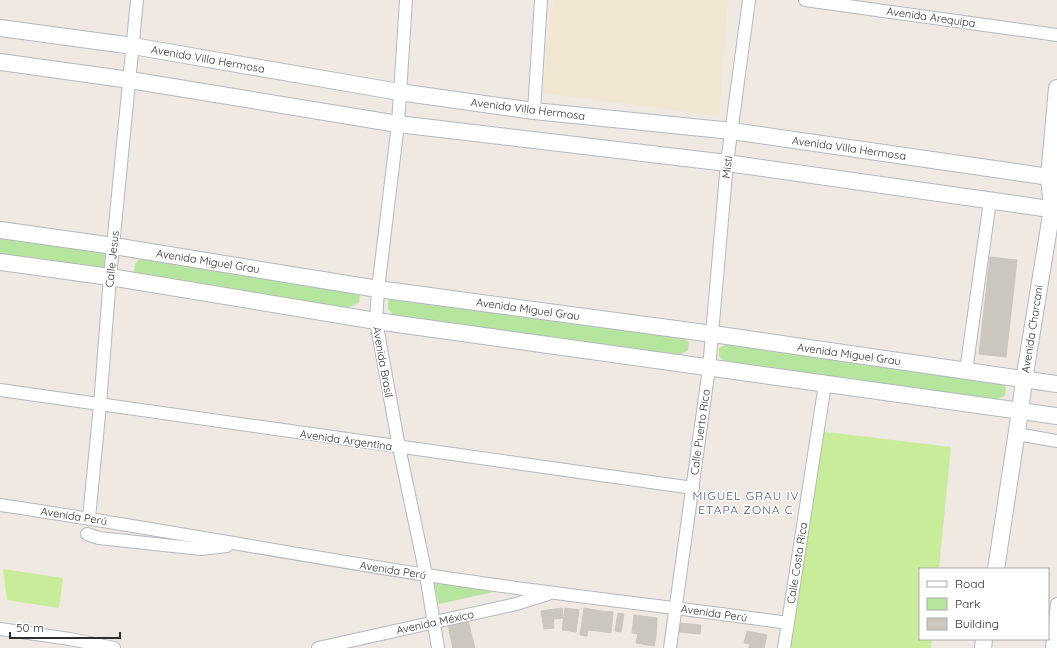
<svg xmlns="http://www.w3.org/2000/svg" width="1057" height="648" viewBox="0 0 1057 648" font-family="Quicksand,sans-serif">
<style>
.education{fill:#f0e6d1}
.green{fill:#b6e59e}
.pitch{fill:#c9ec9a}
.building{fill:#cbc7bf;stroke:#cbc5ba}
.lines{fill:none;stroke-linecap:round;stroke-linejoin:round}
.street-casing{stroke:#b4b7c1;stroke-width:14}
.secondary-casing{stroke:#b4b7c1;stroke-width:18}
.street{stroke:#fff;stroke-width:12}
.secondary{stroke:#fff;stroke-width:16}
.labels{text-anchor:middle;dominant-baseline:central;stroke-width:3;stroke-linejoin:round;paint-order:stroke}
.street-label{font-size:11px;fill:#2e2e2e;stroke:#fff}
.neighbourhood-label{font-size:12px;letter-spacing:1px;fill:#4d5680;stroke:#fff}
</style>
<rect width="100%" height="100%" fill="#efe9e1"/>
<polygon class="education" points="553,0 728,0 719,116 542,93"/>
<g class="green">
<polygon points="0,236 100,250 105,255 104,267 97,270 0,257"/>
<polygon points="141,258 351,288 360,295 359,303 347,308 142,278 134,272 135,264"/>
<polygon points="396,296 683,337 689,342 688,350 680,355 394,316 388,308 388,301"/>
<polygon points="730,343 1000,381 1006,388 1005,396 996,399 725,362 719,356 719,348"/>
<polygon points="433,579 498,591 439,604"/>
</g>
<g class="pitch">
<polygon points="818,431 951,447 939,569 920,569 920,639 932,639 931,648 785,648"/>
<polygon points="3,569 63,578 59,608 7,600"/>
</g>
<g class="building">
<polygon points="990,257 1017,260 1006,357 979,354"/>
<polygon points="562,608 563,618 553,619 554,628 544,629 541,611"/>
<polygon points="565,608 579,610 576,632 562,630"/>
<polygon points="584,608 601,611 598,631 588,630 587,636 580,635"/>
<polygon points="601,611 613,612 611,633 598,631"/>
<polygon points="618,613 624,614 621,632 615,631"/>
<polygon points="634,615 657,618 656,636 632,633"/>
<polygon points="468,621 475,648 453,648 448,625"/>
<polygon points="680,623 701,625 700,634 679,632"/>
<polygon points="747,631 767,635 764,648 749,648 750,644 744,643"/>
<polygon points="638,633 656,636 654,646 636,643"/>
</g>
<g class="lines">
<defs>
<g id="street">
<polyline points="406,0 398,124 378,289 376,321 399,447 426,575 438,648"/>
<polyline points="805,0 1057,35"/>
<polyline points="534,111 541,0"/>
<polyline points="966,371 990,201"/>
<polyline points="0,390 693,488"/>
<polyline points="1017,434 1057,441"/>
<path d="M 0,505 C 143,526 284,553 427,575 C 547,594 668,606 788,623"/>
<polyline points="89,518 100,405 110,277 137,0"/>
<polyline points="87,534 99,538 201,549 227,546"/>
<polyline points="0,629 70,639 114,648"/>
<polyline points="318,648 516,604 548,594"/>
<polyline points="670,648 709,368 727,163 749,0"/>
<polyline points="784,648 825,384"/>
<polyline points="1052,648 1057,604"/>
</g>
<g id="secondary">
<polyline points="0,28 133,46 399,92 534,111 732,131 1057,178"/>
<polyline points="0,62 130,80 398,124 727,163 1057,210"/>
<polyline points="0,230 114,246 378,289 713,334 1057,384"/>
<polyline points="0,262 110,277 376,321 1057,416"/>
<polyline points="996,569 1020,411 1024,380 1052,209 1049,177 1057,88"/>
<polyline points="983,648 984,639"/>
</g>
</defs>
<use href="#street" class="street-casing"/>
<use href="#secondary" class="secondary-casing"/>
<use href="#street" class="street"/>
<use href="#secondary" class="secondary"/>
</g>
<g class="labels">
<g class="street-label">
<text transform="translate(931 17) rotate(8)">Avenida Arequipa</text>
<text transform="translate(208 59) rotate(10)">Avenida Villa Hermosa</text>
<text transform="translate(528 109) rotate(7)">Avenida Villa Hermosa</text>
<text transform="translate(849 148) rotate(8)">Avenida Villa Hermosa</text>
<text transform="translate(727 167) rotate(-84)">Misti</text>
<text transform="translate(112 259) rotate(-84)">Calle Jesus</text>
<text transform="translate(208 261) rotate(9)">Avenida Miguel Grau</text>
<text transform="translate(528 309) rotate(8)">Avenida Miguel Grau</text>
<text transform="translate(1032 329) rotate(-81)">Avenida Charcani</text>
<text transform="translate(849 354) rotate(8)">Avenida Miguel Grau</text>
<text transform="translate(383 362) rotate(80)">Avenida Brasil</text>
<text transform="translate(700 432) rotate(-82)">Calle Puerto Rico</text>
<text transform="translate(346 440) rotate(8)">Avenida Argentina</text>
<text transform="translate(74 516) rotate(9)">Avenida Perú</text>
<text transform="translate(797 563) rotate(-81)">Calle Costa Rica</text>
<text transform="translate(393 570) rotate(9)">Avenida Perú</text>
<text transform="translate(714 613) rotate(8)">Avenida Perú</text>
<text transform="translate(435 622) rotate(-12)">Avenida México</text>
</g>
<g class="neighbourhood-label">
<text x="746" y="495">MIGUEL GRAU IV<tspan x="746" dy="14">ETAPA ZONA C</tspan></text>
</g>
</g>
<rect x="919" y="568" width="130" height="72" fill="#ffffff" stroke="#ababab"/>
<rect x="927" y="581" width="20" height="6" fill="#ffffff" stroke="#ababab"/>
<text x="955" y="588" font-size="12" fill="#2e2e2e">Road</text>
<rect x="927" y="598" width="20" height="12" fill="#b6e59e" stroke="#ababab"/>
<text x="955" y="608" font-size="12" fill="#2e2e2e">Park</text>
<rect x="927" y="618" width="20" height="12" fill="#cbc7bf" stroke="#ababab"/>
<text x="955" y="628" font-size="12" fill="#2e2e2e">Building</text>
<path d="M10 632v6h110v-6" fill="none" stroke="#2e2e2e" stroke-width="2"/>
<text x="16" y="632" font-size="12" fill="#2e2e2e" stroke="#ffffff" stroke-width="3" paint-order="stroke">50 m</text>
</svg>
